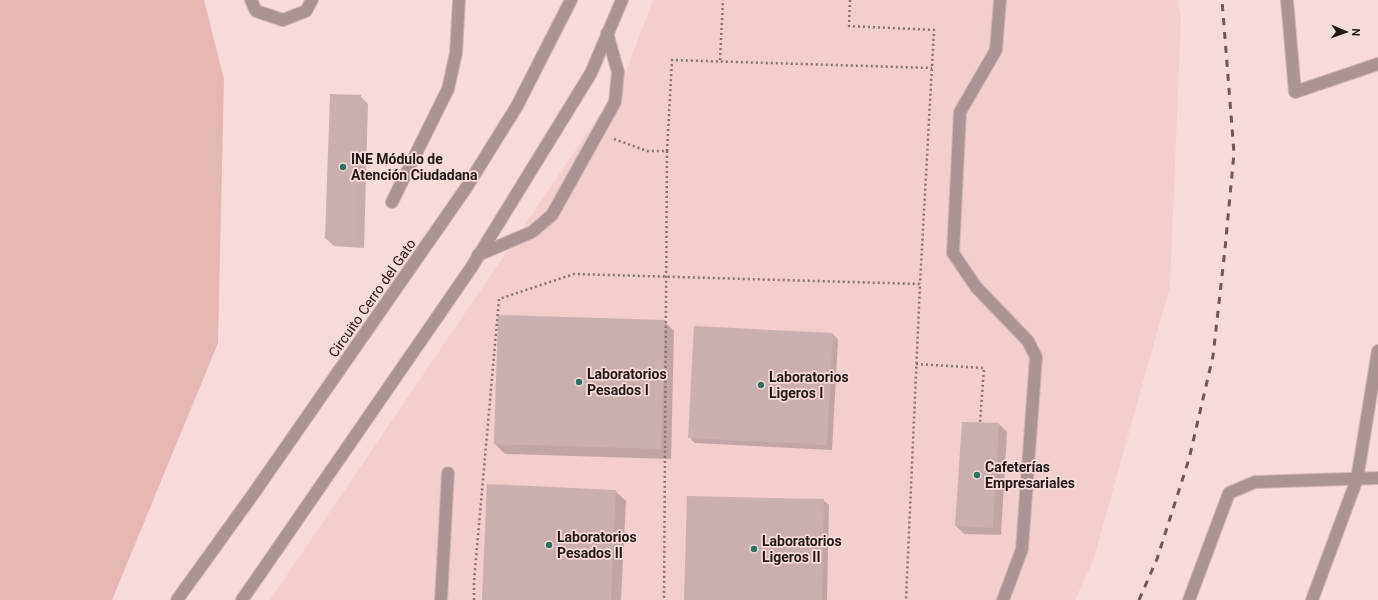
<svg xmlns="http://www.w3.org/2000/svg" width="1378" height="600" viewBox="0 0 1378 600" font-family="Roboto,sans-serif">
<style>
.built{fill:#f2cecd}
.green{fill:#e7b7b5}
.shadow{fill:#0003}
.building{fill:#c9afad}
.lines{fill:none;stroke-linecap:round;stroke-linejoin:round}
.minor-casing{stroke:#d1b8b7;stroke-width:14}
.path{stroke:#867473;stroke-width:2.5;stroke-dasharray:2 3;stroke-linecap:butt}
.minor{stroke:#ab9594;stroke-width:12}
.rail{stroke:#6a5a5a;stroke-width:3;stroke-dasharray:7 7;stroke-linecap:butt}
.poi-dot{fill:#307365;stroke:#f7dbda;stroke-width:1.5}
.labels{text-anchor:middle;dominant-baseline:central;stroke-width:3.5;stroke-linejoin:round;paint-order:stroke}
.poi-label{font-size:14px;font-weight:bold;fill:#221818;stroke:#f7dbda;text-anchor:start}
.street-label{font-size:14px;fill:#221818;stroke:#f7dbda}
</style>
<rect width="100%" height="100%" fill="#f7dbda"/>
<polygon class="built" points="653,0 1178,0 1181,19 1170,286 1093,561 1075,600 270,600 622,82"/>
<polygon class="green" points="0,0 204,0 224,79 218,343 112,600 0,600"/>
<g class="shadow">
<polygon points="360,96 368,104 364,248 334,246 326,239"/>
<polygon points="664,321 674,331 671,459 505,454 495,444"/>
<polygon points="833,334 838,340 832,450 695,443 689,437"/>
<polygon points="999,424 1007,432 1001,535 964,534 956,526"/>
<polygon points="615,491 626,501 621,600 483,600"/>
<polygon points="823,500 829,505 827,600 685,600"/>
</g>
<g class="building">
<polygon points="330,94 361,95 356,240 325,239"/>
<polygon points="498,315 665,320 661,449 494,444"/>
<polygon points="694,326 833,333 827,445 688,438"/>
<polygon points="962,422 999,423 993,528 955,526"/>
<polygon points="487,484 616,490 611,600 482,600"/>
<polygon points="687,496 824,499 822,600 684,600"/>
</g>
<g class="lines">
<defs>
<g id="minor">
<polyline points="251,0 256,11 283,20 306,11 312,0"/>
<polyline points="1000,0 996,50 960,112 953,253 976,287 1028,341 1036,357 1022,549 1003,600"/>
<polyline points="1287,0 1295,92 1378,64"/>
<polyline points="392,202 448,89 456,53 459,0"/>
<polyline points="478,255 532,232 552,215 615,102 618,72 607,33"/>
<polyline points="177,600 254,493 466,188 517,106 571,0"/>
<polyline points="242,600 471,268 591,73 622,0"/>
<polyline points="441,600 448,473"/>
<polyline points="1189,600 1229,493 1255,482 1378,478"/>
<polyline points="1312,600 1357,479 1378,351"/>
</g>
</defs>
<use href="#minor" class="minor-casing"/>
<g class="path">
<polyline points="850,0 849,26 934,30 920,284"/>
<polyline points="720,60 723,0"/>
<polyline points="614,139 647,151 667,151 664,600"/>
<polyline points="667,151 672,60 932,68"/>
<polyline points="916,364 984,368 980,423"/>
<polyline points="474,600 474,581 499,299 574,274 920,284 906,600"/>
</g>
<use href="#minor" class="minor"/>
<polyline class="rail" points="1139,600 1157,559 1189,459 1213,356 1225,249 1234,153 1222,0"/>
</g>
<g class="poi-dot">
<circle cx="343" cy="167" r="4"/>
<circle cx="579" cy="382" r="4"/>
<circle cx="761" cy="385" r="4"/>
<circle cx="977" cy="475" r="4"/>
<circle cx="549" cy="545" r="4"/>
<circle cx="754" cy="549" r="4"/>
</g>
<g class="labels">
<g class="poi-label">
<text x="351" y="159">INE Módulo de<tspan x="351" dy="16">Atención Ciudadana</tspan></text>
<text x="587" y="374">Laboratorios<tspan x="587" dy="16">Pesados I</tspan></text>
<text x="769" y="377">Laboratorios<tspan x="769" dy="16">Ligeros I</tspan></text>
<text x="985" y="467">Cafeterías<tspan x="985" dy="16">Empresariales</tspan></text>
<text x="557" y="537">Laboratorios<tspan x="557" dy="16">Pesados II</tspan></text>
<text x="762" y="541">Laboratorios<tspan x="762" dy="16">Ligeros II</tspan></text>
</g>
<g class="street-label">
<text transform="translate(372 298) rotate(-55)">Circuito Cerro del Gato</text>
</g>
</g>
<g transform="translate(1346 32) rotate(92)" stroke="#f7dbda" stroke-width="3" paint-order="stroke">
<path d="M0-3L7 15L0 10L-7 15Z" fill="#221818"/>
<text y="-6" font-size="11" font-weight="bold" text-anchor="middle" fill="#221818">N</text>
</g>
</svg>
